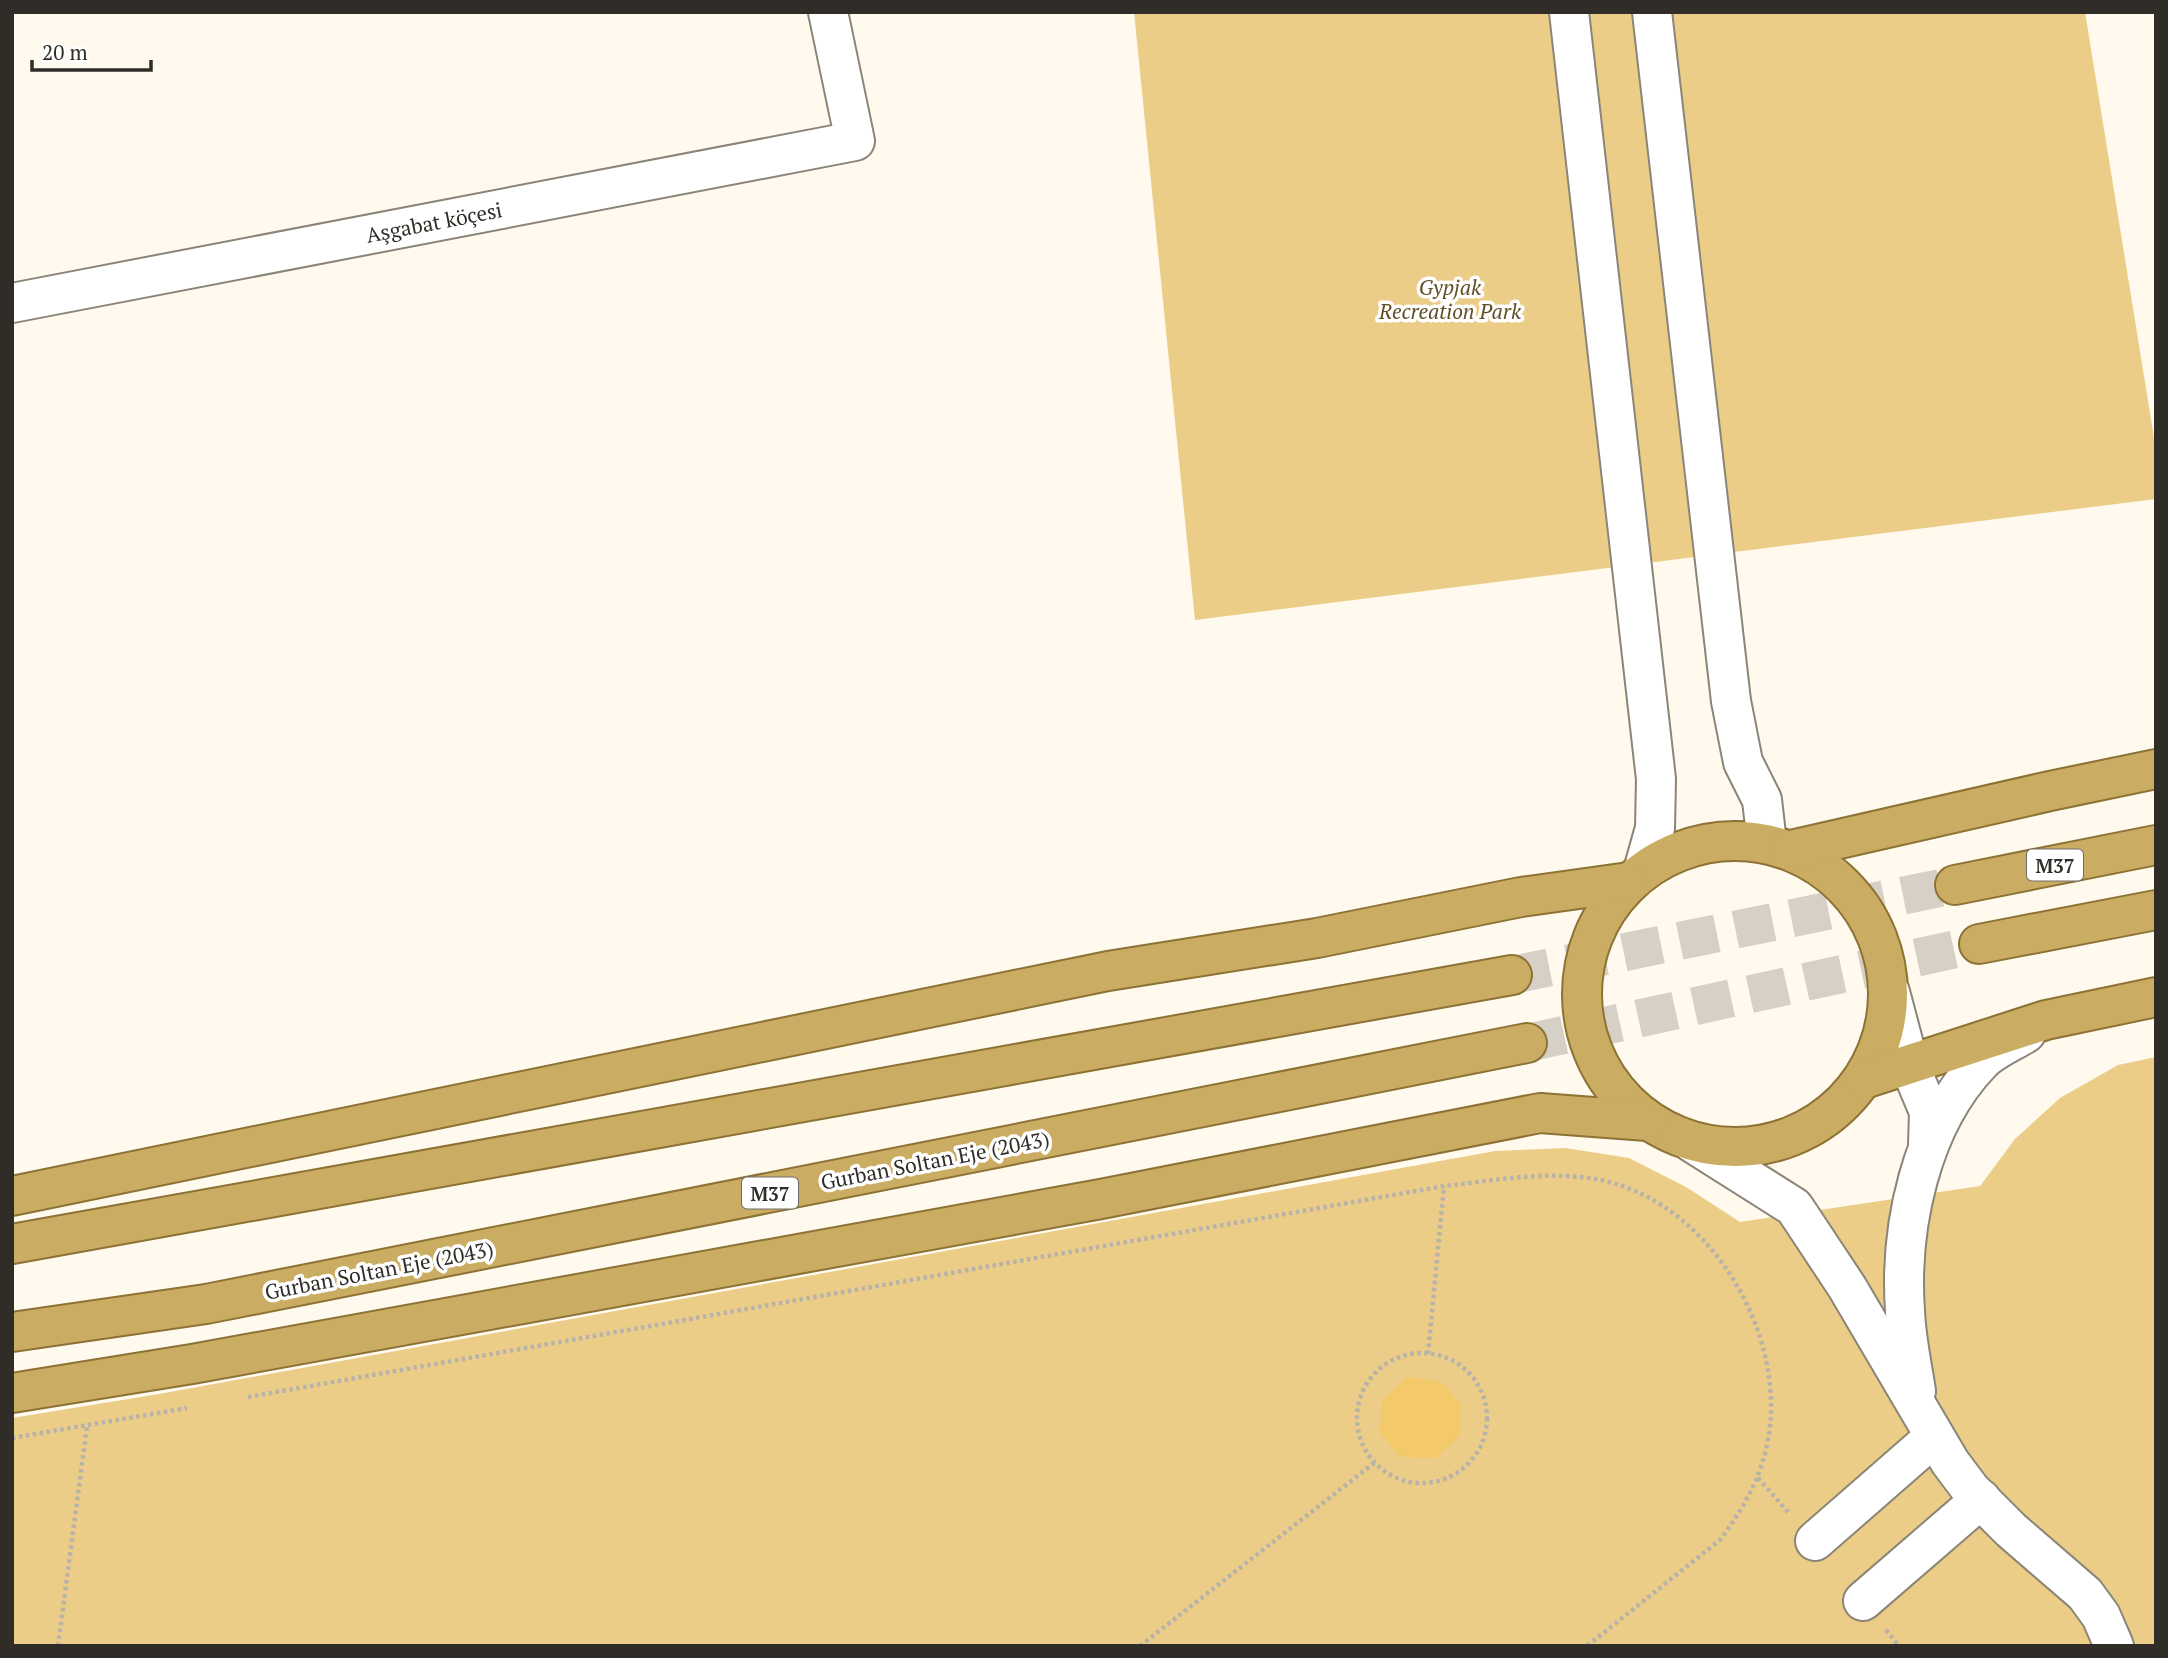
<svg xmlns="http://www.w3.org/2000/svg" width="2168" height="1658" viewBox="0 0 2168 1658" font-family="'PT Serif',serif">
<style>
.green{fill:#eccd88}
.water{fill:#f3c969}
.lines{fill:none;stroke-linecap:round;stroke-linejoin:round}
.trunk-tunnel{stroke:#d6d0c6;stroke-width:38;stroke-dasharray:38 19;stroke-linecap:butt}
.minor-casing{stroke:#8b8578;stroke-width:42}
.tertiary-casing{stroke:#8b8578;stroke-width:42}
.trunk-casing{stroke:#8c7335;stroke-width:42}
.path{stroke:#b7b2aa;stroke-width:4.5;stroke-dasharray:3.5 3.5;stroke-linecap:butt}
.minor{stroke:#fff;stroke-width:38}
.tertiary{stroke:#fff;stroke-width:38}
.trunk{stroke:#cbac63;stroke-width:38}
.labels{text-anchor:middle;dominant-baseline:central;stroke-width:7;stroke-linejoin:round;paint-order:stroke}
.shield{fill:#fff;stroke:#6e6c68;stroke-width:2}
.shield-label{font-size:19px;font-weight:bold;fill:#302d28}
.street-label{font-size:21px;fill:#302d28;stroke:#fff}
.park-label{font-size:21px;font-style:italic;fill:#615027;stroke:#fff}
</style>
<rect width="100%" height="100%" fill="#fff9ee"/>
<g class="green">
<polygon points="1134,12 2085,12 2156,450 2156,499 1195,620"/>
<polygon points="2156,1057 2156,1646 12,1646 12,1418 159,1394 1495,1151 1565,1148 1629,1158 1686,1187 1740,1222 1980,1186 2015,1139 2060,1098 2118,1065"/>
</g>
<polygon class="water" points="1407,1377 1441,1382 1461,1404 1459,1436 1436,1458 1401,1457 1380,1433 1382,1400"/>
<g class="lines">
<g class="trunk-tunnel">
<polyline points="1512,975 1955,885"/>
<polyline points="1527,1043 1979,944"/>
</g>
<defs>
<g id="minor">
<polyline points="12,303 855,141 828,12"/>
<polyline points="1890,992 1909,1064 1929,1112 1928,1145"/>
<polyline points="1691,1142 1794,1207 1847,1287 1950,1462 1971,1490 2011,1530 2085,1594 2101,1616 2114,1646"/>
<path d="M 1916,1391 C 1912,1365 1906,1338 1905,1311 C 1899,1227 1921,1124 1981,1062 C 1992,1050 2012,1042 2026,1033"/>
<polyline points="1815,1541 1934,1437"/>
<polyline points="1863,1601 1981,1499"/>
</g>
<g id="tertiary">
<polyline points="1569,12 1656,779 1655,828 1643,871"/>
<polyline points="1652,12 1731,701 1743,762 1762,800 1767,843"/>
</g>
<g id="trunk">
<circle cx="1735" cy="994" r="153"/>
<polyline points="1791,850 2050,791 2156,769"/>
<polyline points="1955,885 2156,845"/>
<polyline points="1979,944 2156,910"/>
<polyline points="1864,1079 2046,1020 2156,997"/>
<polyline points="12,1196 1108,971 1317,938 1521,897 1629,882"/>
<polyline points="12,1244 1512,975"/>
<polyline points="12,1332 206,1304 1527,1043"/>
<polyline points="12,1393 192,1364 1101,1199 1540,1113 1647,1121"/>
</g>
</defs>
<use href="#minor" class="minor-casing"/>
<use href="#tertiary" class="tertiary-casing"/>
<use href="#trunk" class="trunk-casing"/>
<g class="path">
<circle cx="1422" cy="1418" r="65"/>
<polyline points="1428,1354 1444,1186"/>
<path d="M 248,1397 L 1444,1186 C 1499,1180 1559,1168 1613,1183 C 1715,1212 1787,1337 1768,1440 C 1761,1478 1743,1509 1720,1540 L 1587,1646"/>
<polyline points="12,1438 187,1408"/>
<polyline points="1758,1478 1789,1513"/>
<polyline points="1886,1630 1899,1646"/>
<polyline points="58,1646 87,1426"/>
<polyline points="1140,1646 1374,1463"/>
</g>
<use href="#minor" class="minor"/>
<use href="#tertiary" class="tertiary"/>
<use href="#trunk" class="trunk"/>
</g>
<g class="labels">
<g class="shield">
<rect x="2027" y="849.5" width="56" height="31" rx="5"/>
<rect x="742" y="1177.5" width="56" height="31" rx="5"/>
</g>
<g class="shield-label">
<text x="2055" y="865">M37</text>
<text x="770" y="1193">M37</text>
</g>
<g class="street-label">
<text transform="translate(434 222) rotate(-11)">Aşgabat köçesi</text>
<text transform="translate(935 1160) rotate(-11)">Gurban Soltan Eje (2043)</text>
<text transform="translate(379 1270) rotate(-11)">Gurban Soltan Eje (2043)</text>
</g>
<g class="park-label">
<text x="1450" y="287">Gypjak<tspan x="1450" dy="24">Recreation Park</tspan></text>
</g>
</g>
<rect width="2168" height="1658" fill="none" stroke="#302d28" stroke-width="28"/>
<path d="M32 60v10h119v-10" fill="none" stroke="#302d28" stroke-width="3.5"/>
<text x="42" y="60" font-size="21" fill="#302d28" stroke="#ffffff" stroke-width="5" paint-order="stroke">20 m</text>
</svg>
